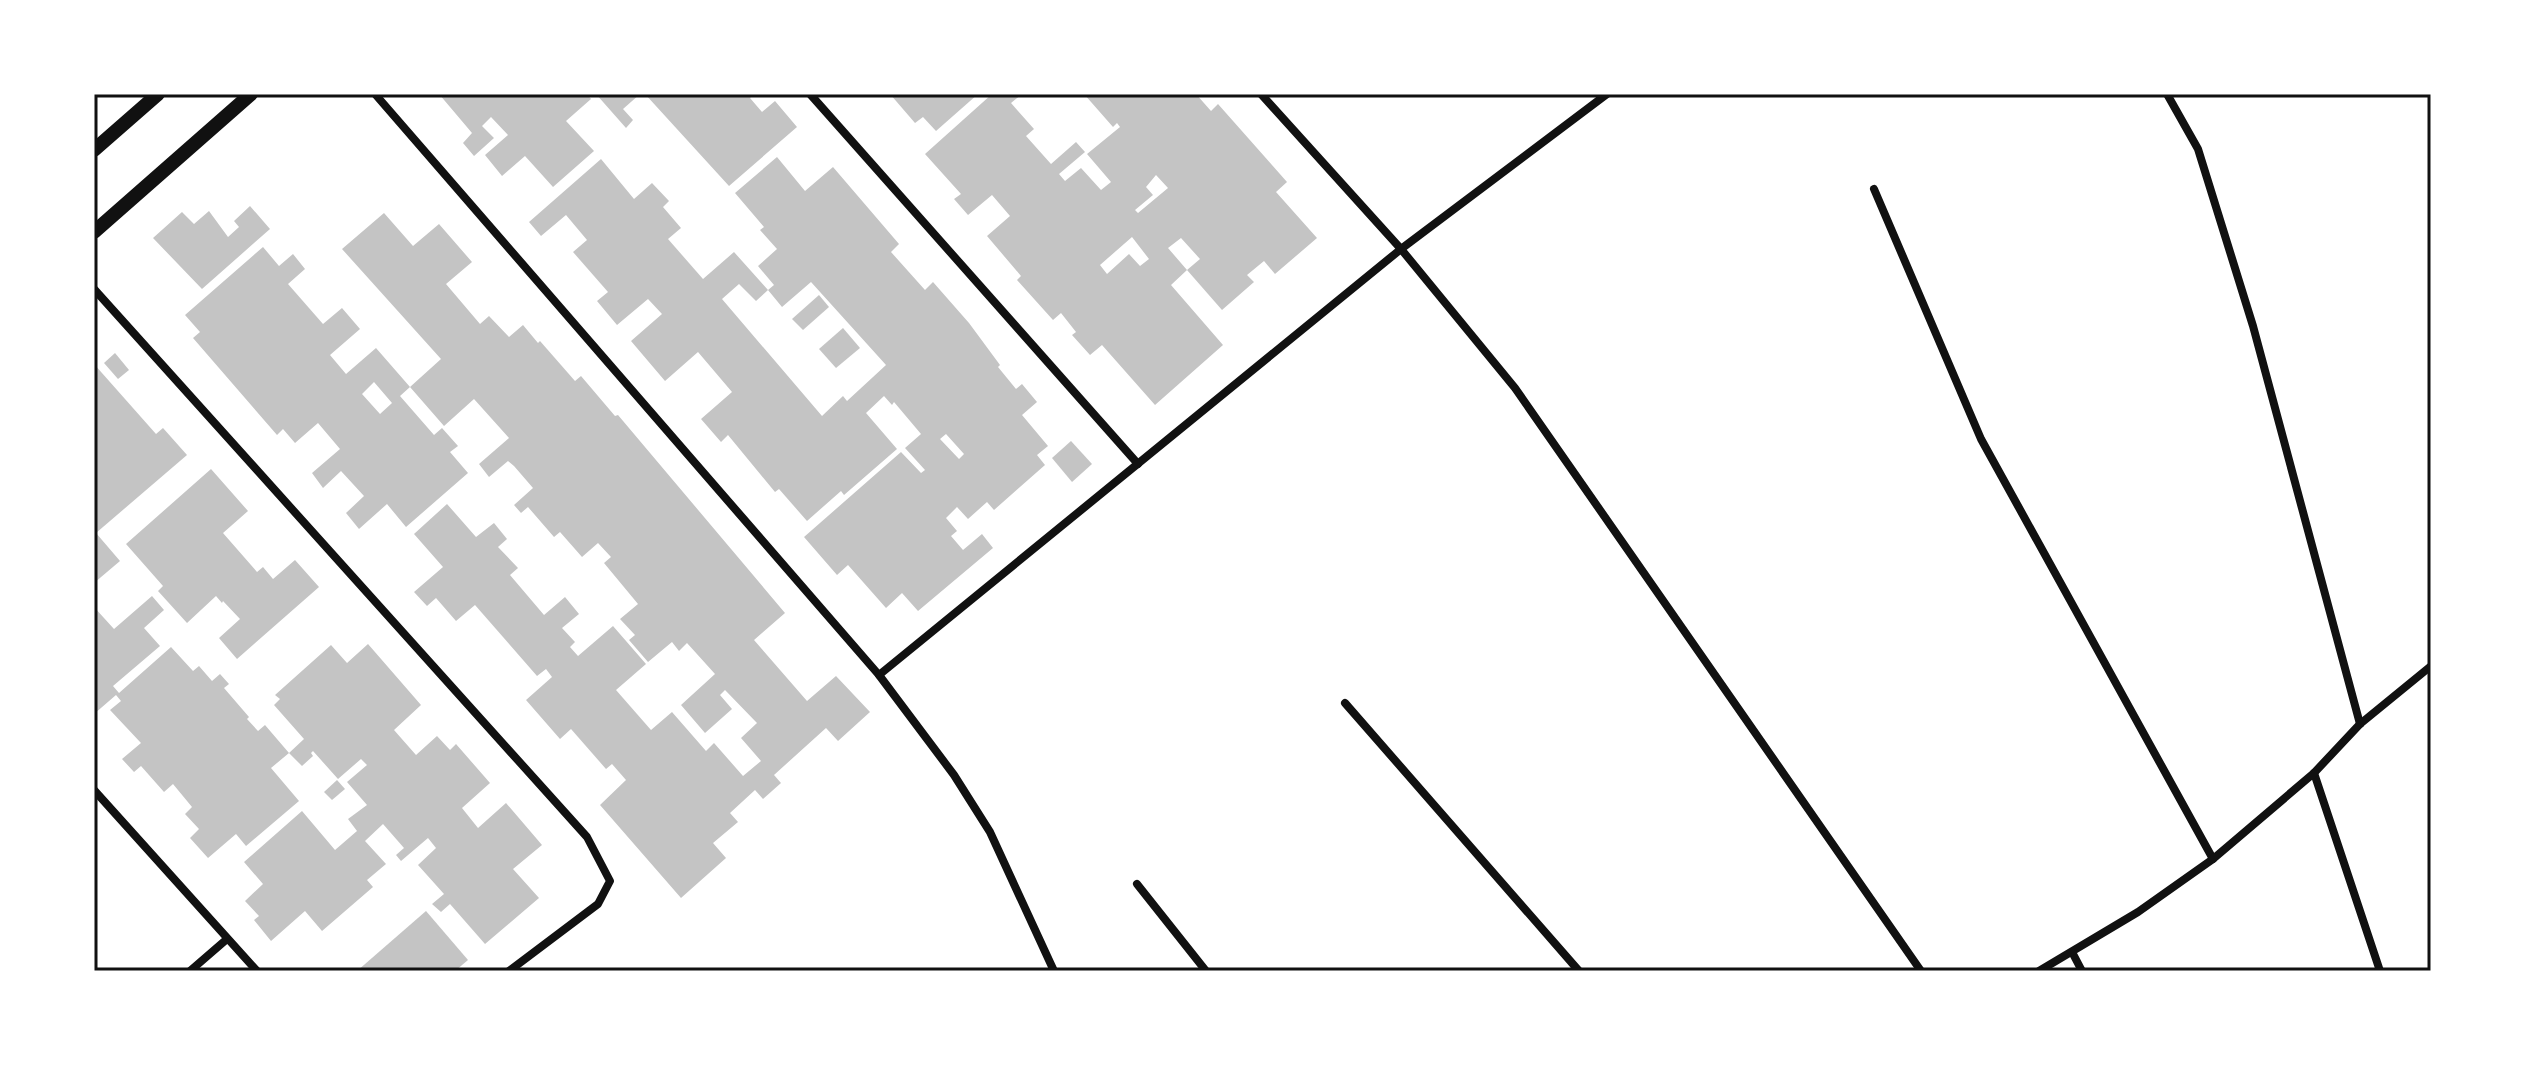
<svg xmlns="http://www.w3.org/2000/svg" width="2525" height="1065" viewBox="0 0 2525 1065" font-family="'Space Grotesk',sans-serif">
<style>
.building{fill:#c4c4c4;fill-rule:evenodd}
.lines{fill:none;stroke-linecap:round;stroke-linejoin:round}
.minor{stroke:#111;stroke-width:8}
.tertiary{stroke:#111;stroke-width:14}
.neatline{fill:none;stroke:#111;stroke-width:3}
</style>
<rect width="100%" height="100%" fill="#fff"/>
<g class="building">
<polygon points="439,94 587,94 591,99 566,121 594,151 553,187 525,156 502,176 485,155 508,135 491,117 482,126 494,138 474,156 463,143 472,133"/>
<polygon points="596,94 640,94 623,109 633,120 626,128"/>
<polygon points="645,94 754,94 750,98 762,112 775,101 797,127 729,186"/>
<polygon points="890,94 978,94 936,131 923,117 915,123"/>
<path d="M 992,94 L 1022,94 L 1011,103 L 1034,129 L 1026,136 L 1051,164 L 1076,142 L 1085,152 L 1059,174 L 1065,181 L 1081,168 L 1101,190 L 1111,182 L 1087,154 L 1120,127 L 1117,123 L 1113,127 L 1084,94 L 1196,94 L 1211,111 L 1218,104 L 1287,182 L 1276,192 L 1317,238 L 1275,274 L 1264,261 L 1247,275 L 1254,282 L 1222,310 L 1187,270 L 1200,259 L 1181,238 L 1168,248 L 1187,270 L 1171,285 L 1223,345 L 1155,405 L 1102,345 L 1090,355 L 1072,335 L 1076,332 L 1061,313 L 1053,320 L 1017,280 L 1021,276 L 987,236 L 1010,216 L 992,195 L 968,215 L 954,199 L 961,194 L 925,154 ZM 1156,175 L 1168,188 L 1138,213 L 1135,210 L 1153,195 L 1146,187 ZM 1132,237 L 1149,259 L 1140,266 L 1129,254 L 1107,274 L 1100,265 Z"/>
<path d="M 777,157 L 805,191 L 833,167 L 899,244 L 891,252 L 925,290 L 933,282 L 969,323 L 1000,365 L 998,367 L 1016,389 L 1022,384 L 1037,402 L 1022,415 L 1048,446 L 1037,455 L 1045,465 L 994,510 L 987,502 L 968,519 L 957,507 L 946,518 L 957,531 L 951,536 L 963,550 L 982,534 L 993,548 L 918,611 L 902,593 L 886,608 L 848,565 L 837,575 L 804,537 L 901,452 L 921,473 L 925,470 L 905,448 L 921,434 L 894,402 L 892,405 L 884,396 L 866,413 L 897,449 L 844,495 L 841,491 L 807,521 L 779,489 L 775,492 L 728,435 L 721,442 L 701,419 L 732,392 L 698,352 L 665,381 L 631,341 L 662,314 L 648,299 L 617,325 L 597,301 L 608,292 L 573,252 L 587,240 L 566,215 L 541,236 L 529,222 L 601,159 L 634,199 L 652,183 L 669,201 L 663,207 L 681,228 L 668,239 L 703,279 L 734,252 L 768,290 L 756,301 L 739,284 L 722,299 L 822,416 L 843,396 L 847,401 L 886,365 L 811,282 L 782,307 L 768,290 L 774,285 L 758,266 L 777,249 L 760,230 L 764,227 L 735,193 ZM 946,434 L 964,454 L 959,459 L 940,439 Z"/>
<polygon points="250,206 270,229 202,289 153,238 182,212 194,224 209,211 228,237 239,227 234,221"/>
<path d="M 384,213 L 413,246 L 439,224 L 472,262 L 446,284 L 480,324 L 489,316 L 509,337 L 523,325 L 538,343 L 540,341 L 575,381 L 581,376 L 615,416 L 618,415 L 785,613 L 754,640 L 807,701 L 836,676 L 870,712 L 838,741 L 826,728 L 774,775 L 781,783 L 763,799 L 755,790 L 730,813 L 738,822 L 713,843 L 726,858 L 681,898 L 600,805 L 626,780 L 612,764 L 606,769 L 571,729 L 560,739 L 526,700 L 552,677 L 546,669 L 537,676 L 475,605 L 456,621 L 436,598 L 427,606 L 414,592 L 443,567 L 414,534 L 447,504 L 476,537 L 494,523 L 507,539 L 498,547 L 518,568 L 510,575 L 544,615 L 565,597 L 579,614 L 562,628 L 575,642 L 570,647 L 578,656 L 613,626 L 646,664 L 616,690 L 651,730 L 672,712 L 706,751 L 714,743 L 743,776 L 761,761 L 741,738 L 757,723 L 725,690 L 720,695 L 732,709 L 705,733 L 681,705 L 715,674 L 687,643 L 679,651 L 672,642 L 648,662 L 629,640 L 635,635 L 620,619 L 638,604 L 604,563 L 611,557 L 598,543 L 582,557 L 560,532 L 554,537 L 528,507 L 521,513 L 514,505 L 533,488 L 514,466 L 508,461 L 489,477 L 479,464 L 509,438 L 474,399 L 444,426 L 410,387 L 400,396 L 434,435 L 442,428 L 458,446 L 450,452 L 468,473 L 406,527 L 387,504 L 359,529 L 346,513 L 364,496 L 341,471 L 323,488 L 312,473 L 340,449 L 318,423 L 295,443 L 283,429 L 277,435 L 193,338 L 200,332 L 185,315 L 263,247 L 279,266 L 293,254 L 305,269 L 288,284 L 323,324 L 342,308 L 360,329 L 330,355 L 346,374 L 376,348 L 410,387 L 441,359 L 342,249 ZM 374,382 L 392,403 L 380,414 L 362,394 Z"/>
<polygon points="819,295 829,307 803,330 792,319"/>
<polygon points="843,328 860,348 836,368 819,349"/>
<polygon points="115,353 129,370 118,379 104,363"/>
<polygon points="94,364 156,434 163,428 187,455 96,533 120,561 94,583"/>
<polygon points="1071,441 1092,464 1072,482 1052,458"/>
<polygon points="211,469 248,511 223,533 257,572 263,567 273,579 295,560 319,587 237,659 219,638 240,619 223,601 222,603 216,596 187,623 158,591 163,586 126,544"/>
<polygon points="152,596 164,610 144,628 160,646 113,686 119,693 171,647 193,671 199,666 212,681 220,674 229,684 224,688 249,717 247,719 258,731 265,725 289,753 271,768 299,801 246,846 236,834 208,858 190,838 199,829 185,814 192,807 173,784 164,792 141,766 134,772 122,759 141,743 110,710 121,701 116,695 94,714 94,607 114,629"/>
<polygon points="368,644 421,705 394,730 416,755 437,736 450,750 456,744 490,783 462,808 478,828 506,803 542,845 513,869 539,898 485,944 450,904 441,912 432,904 444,894 418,865 436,848 428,838 401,861 396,855 404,848 383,824 365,841 386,864 367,880 373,887 322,931 305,911 271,941 254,920 259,916 245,901 263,884 244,862 302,811 335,850 357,831 348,819 367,805 347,782 367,765 361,759 338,779 313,751 311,753 313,756 302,766 289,753 304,739 274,705 280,699 275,695 331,645 347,663"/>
<polygon points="337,780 345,789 332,800 324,792"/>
<polygon points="426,911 468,960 455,971 357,971"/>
</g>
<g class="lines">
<g class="minor">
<polyline points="375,94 879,675 954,775 990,832 1054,971"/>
<polyline points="810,94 1138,464"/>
<polyline points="1261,94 1401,249 1515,388 1921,971"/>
<polyline points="2167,94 2198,149 2253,326 2360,724"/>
<polyline points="1874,189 1981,439 2213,859"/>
<polyline points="94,289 587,837 610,881 598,904 509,971"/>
<polyline points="879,675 1401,249 1607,94"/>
<polyline points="1345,703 1579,971"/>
<polyline points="2314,773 2380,971"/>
<polyline points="94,790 257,971"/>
<polyline points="1137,884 1206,971"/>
<polyline points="2072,952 2082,971"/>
<polyline points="190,971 227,939"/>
<polyline points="2039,971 2138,912 2213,859 2314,773 2360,724 2431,666"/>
</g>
<g class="tertiary">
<polyline points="94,150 158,94"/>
<polyline points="94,232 251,94"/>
</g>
</g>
<rect width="2525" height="1065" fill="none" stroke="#ffffff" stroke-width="192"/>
<rect x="96" y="96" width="2333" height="873" class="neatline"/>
</svg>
